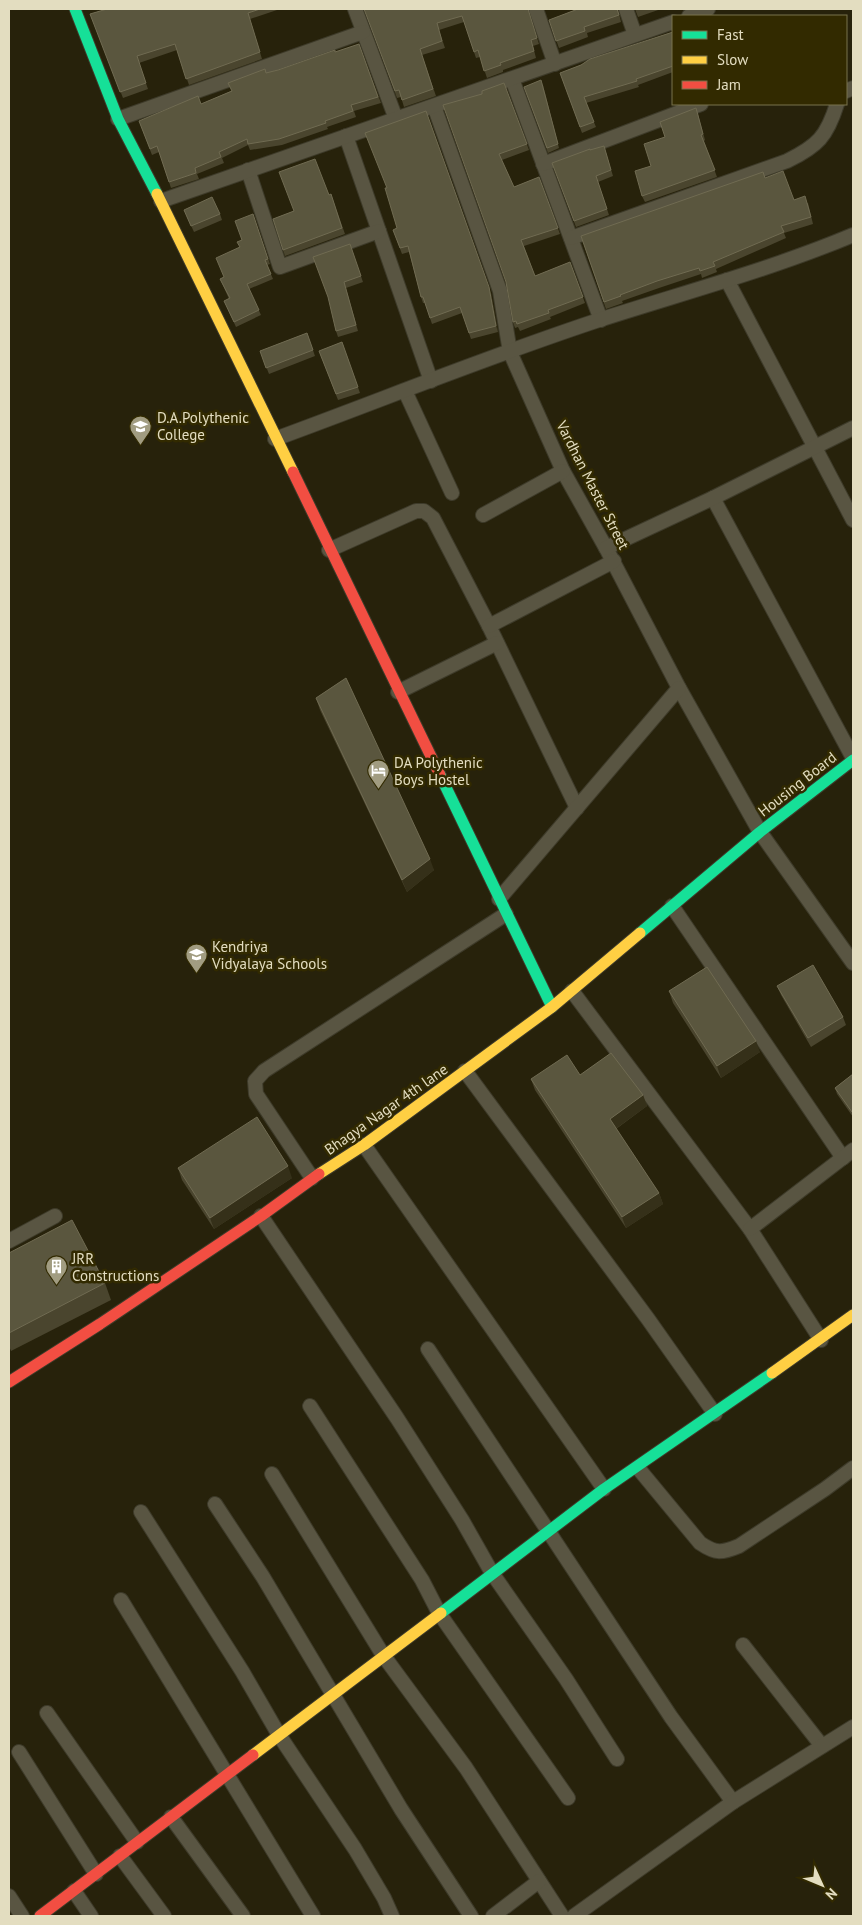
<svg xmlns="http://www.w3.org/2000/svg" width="862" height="1925" viewBox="0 0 862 1925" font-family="'PT Sans',sans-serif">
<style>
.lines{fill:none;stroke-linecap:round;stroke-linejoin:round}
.street-casing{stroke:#3e3b2a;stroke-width:16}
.fast-casing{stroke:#3e3b2a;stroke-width:13}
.slow-casing{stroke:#3e3b2a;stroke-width:13}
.jam-casing{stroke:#3e3b2a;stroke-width:13}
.street{stroke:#595542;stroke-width:14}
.fast{stroke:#16e098;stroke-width:11}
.slow{stroke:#ffcf43;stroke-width:11}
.jam{stroke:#f24e42;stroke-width:11}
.wall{fill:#4a452e}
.shaded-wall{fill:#353019}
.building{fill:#5a563e;stroke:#706b52}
.labels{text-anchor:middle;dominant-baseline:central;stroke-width:5;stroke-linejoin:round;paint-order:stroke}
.poi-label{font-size:15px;fill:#e3ddc0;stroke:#322a00;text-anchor:start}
.street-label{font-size:15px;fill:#e3ddc0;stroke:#322a00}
</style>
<rect width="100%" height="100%" fill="#27220b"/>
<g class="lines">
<defs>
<g id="street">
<polyline points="355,9 396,119"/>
<polyline points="536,9 555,64"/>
<polyline points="626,9 635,35"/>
<polyline points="689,16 708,9"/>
<polyline points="512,79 601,320"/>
<polyline points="846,91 853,88"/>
<polyline points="434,106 500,291 510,352 563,471 606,548 679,688 760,832 853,963"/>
<polyline points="118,119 363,32"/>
<polyline points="346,136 431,381"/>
<polyline points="543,164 701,104"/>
<polyline points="248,170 280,267 379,231"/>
<polyline points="161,201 673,22"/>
<path d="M 571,238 L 787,161 C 818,146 827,136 837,104"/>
<polyline points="727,280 853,520"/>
<polyline points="405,391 452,493"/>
<path d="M 275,439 C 384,399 492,355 602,319 C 686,292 772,269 853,235"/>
<polyline points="713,498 853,758"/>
<polyline points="483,515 563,471"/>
<polyline points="606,548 713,498 853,428"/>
<polyline points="329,550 416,511 424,511 433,518 489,626 577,808"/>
<polyline points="489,626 614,561"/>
<polyline points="398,692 497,643"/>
<polyline points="499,899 679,688"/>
<polyline points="672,906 843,1158"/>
<polyline points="572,991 750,1229 821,1340"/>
<polyline points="465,1071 648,1319 715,1414"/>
<polyline points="364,1145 604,1489"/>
<polyline points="312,1178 256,1094 255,1081 264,1071 506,914"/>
<polyline points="261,1216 397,1418 462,1520 492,1573 566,1679 617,1759"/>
<polyline points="750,1229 853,1150"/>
<polyline points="9,1241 55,1216"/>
<polyline points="428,1349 671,1717 733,1802"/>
<polyline points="310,1406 422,1580 439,1613 568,1798"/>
<path d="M 638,1468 L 700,1543 C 716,1554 722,1553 739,1546 L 825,1489 L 853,1468"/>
<polyline points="272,1474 383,1655 466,1768 562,1916"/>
<polyline points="215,1504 263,1577 401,1809 471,1916"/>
<polyline points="141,1512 242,1671 279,1735 355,1849 384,1898 392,1916"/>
<polyline points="121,1600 313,1916"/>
<polyline points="743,1645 822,1746"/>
<polyline points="47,1713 137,1842"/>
<polyline points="19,1752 96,1874"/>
<polyline points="171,1817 243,1916"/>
<polyline points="120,1856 164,1916"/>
<polyline points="74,1891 91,1916"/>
<polyline points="9,1896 22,1916"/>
<polyline points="493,1916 539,1881"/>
<polyline points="574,1916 733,1802 853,1727"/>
</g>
<g id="fast">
<polyline points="75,9 118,119 157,194"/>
<polyline points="440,775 552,1007"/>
<polyline points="640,933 760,832 853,760"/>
<polyline points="441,1613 604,1489 772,1373"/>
</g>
<g id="slow">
<polyline points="157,194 293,472"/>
<polyline points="319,1174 364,1145 552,1007 640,933"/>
<polyline points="772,1373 853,1315"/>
<polyline points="253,1755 441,1613"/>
</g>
<g id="jam">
<polyline points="293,472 440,775"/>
<polyline points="9,1382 100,1324 261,1216 319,1174"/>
<polyline points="40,1916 253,1755"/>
</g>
</defs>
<use href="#street" class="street-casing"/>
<use href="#fast" class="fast-casing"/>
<use href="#slow" class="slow-casing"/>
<use href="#jam" class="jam-casing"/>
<use href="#street" class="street"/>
<use href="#fast" class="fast"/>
<use href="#slow" class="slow"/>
<use href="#jam" class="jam"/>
</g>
<g class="wall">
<polygon points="107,9 280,9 250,19 262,59 189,85 177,50 139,63 148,89 123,98 90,14"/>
<polygon points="364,9 528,9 539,44 533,46 536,58 503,70 503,72 487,78 480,57 476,58 464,22 439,30 445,48 422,55 436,96 404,107 401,97 397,98"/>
<polygon points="578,9 618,9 621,22 587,33 588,37 559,48 549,20"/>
<polygon points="635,9 661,9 638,17"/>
<polygon points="673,32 673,72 638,85 639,87 586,103 596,127 582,133 560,73"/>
<polygon points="359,44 381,103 354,111 356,117 327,127 328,129 282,145 250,150 248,145 222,158 224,163 197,174 199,179 171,188 159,152 152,155 139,121 201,104 231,91 266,73 278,70 335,52"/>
<polygon points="504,83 529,150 502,160 514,187 539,177 560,234 524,246 535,276 570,262 585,303 550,317 551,319 520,331 518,327 515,328 513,322 506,282 482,94"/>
<polygon points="543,85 559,148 548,153 524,87"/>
<polygon points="698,114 705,140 704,141 717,177 645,202 642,196 651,166 665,137"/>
<polygon points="604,146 613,176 598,182 609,215 576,227 552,163"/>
<polygon points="765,178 794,200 808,203 813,224 784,233 786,238 716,269 717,272 702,278 701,274 659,288 622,301 623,303 606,309 581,236"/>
<polygon points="331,194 345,234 285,256 273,219 294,211"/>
<polygon points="184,210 220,214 222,220 194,232"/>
<polygon points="253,214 270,264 267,265 273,279 249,289 261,315 236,327 224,301 229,299 220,279 224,277 240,247 242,240"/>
<polygon points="393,230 491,293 498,332 471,339 462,313 432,324 425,303 423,303 421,297 409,252 402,254"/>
<polygon points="350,244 363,282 346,288 358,331 338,337 336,331"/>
<polygon points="307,333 315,356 269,374 260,351"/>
<polygon points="342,342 360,393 338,400 319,351"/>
<polygon points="316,698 434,870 407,892 320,710"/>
<polygon points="777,986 843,1017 846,1025 811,1047 781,995"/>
<polygon points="669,991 760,1052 721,1078 673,1003"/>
<polygon points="853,1074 853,1117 837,1094 835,1088"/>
<polygon points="580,1075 643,1095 647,1106 616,1129 659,1193 663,1204 626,1228 535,1090 531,1079"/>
<polygon points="178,1168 292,1178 214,1229 182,1180"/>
<polygon points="9,1253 105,1283 111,1300 11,1351 9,1346"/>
</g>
<g class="shaded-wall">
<polygon points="541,80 543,85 559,148 558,144"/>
<polygon points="426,111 491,293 498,332 496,326"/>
<polygon points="430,859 434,870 407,892 402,880"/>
<polygon points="756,1041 760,1052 721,1078 717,1066"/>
<polygon points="643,1095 647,1106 614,1130 610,1119"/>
<polygon points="288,1166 292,1178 214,1229 210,1218"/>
<polygon points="659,1193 663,1204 626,1228 622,1217"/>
</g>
<g class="building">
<polygon points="107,9 260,9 248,13 260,52 186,79 175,44 137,56 146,83 120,92 90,14"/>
<polygon points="364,9 528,9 537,38 531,40 534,51 500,63 501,65 484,71 478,50 474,52 462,16 437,23 442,41 420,49 433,89 402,100 399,90 395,91"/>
<polygon points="578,9 617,9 619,15 584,27 585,31 556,41 549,20"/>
<polygon points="673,32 673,66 636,79 637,81 584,97 594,122 580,127 560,73 581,65 590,59"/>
<polygon points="359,44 378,97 351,105 353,111 325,121 326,123 279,139 248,144 247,139 219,152 221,157 195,168 196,173 169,182 157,146 150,149 139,121 198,96 201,104 232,91 228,83 265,69 266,73 278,70 335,50 335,52"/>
<polygon points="541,80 558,144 547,148 524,87"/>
<polygon points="504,83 527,144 499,154 514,187 539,177 558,228 521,240 535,276 570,262 583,297 548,310 549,313 517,324 516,321 513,322 506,282 443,105 482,94 482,91"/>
<polygon points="696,108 703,134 701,135 715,170 642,196 635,171 651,166 644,144 665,137 660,122"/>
<polygon points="426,111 489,287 496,326 469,333 460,307 430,318 423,297 421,297 408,246 400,248 393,230 397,228 385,188 387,188 365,133"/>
<polygon points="604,146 611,170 596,176 607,209 574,221 552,163 590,149 590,150"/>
<polygon points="315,159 329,195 331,194 342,228 283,250 273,219 294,211 279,172"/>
<polygon points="783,171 794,200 805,196 811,217 781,226 784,232 713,262 715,266 700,271 699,268 657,281 620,295 621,296 604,302 581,236 763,172 765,178"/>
<polygon points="212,197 220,214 191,226 184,210"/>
<polygon points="253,214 268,259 265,260 271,274 247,284 259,310 234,322 224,301 230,298 220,279 224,277 216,258 240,247 237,242 242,240 235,221"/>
<polygon points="350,244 361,276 344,282 356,325 336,331 328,297 313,257"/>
<polygon points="307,333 313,350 266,368 260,351"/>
<polygon points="342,342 358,387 336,394 319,351"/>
<polygon points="346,678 430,859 402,880 316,698"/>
<polygon points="813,965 843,1017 808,1038 777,986"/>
<polygon points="707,967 756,1041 717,1066 669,991"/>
<polygon points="611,1053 643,1095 610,1119 659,1193 622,1217 531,1079 567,1055 580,1075"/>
<polygon points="853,1074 853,1112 852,1112 835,1088"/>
<polygon points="257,1117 288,1166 210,1218 178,1168"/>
<polygon points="72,1220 105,1283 9,1333 9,1253"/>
</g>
<defs>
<symbol id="university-pin" viewBox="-11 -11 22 30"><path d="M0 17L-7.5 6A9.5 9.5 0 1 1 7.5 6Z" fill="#a19c81" stroke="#322a00"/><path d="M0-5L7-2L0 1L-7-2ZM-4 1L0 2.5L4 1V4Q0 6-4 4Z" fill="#fff"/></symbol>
<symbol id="hotel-pin" viewBox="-11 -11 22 30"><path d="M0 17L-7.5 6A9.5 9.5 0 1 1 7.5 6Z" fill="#a19c81" stroke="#322a00"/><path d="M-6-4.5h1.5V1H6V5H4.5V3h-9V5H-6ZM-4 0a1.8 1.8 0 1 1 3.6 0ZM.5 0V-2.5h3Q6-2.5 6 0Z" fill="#fff"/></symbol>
<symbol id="school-pin" viewBox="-11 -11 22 30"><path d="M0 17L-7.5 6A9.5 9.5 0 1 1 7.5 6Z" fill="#a19c81" stroke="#322a00"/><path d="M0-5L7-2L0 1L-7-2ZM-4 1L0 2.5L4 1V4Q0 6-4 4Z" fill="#fff"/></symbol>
<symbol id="building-pin" viewBox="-11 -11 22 30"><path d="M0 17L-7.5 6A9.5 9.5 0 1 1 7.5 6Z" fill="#a19c81" stroke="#322a00"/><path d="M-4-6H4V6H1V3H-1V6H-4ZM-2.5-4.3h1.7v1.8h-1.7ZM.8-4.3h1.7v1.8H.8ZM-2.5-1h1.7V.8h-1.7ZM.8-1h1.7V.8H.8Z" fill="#fff"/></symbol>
</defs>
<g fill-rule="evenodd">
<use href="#university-pin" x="128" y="414" width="25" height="34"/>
<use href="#hotel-pin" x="366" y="758" width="25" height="34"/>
<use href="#school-pin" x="184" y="942" width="25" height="34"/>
<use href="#building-pin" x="44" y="1254" width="25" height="34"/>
</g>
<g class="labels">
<g class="poi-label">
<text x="157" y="417">D.A.Polythenic<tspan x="157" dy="17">College</tspan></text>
<text x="394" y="762">DA Polythenic<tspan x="394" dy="17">Boys Hostel</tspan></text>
<text x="212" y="946">Kendriya<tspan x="212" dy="17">Vidyalaya Schools</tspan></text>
<text x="72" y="1258">JRR<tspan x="72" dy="17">Constructions</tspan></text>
</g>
<g class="street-label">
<text transform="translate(593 485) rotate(63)">Vardhan Master Street</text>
<text transform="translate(797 784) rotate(-38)">Housing Board</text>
<text transform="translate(386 1109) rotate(-35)">Bhagya Nagar 4th lane</text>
</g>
</g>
<rect width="862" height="1925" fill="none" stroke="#e3ddc0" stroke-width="20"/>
<rect x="672" y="15" width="175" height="90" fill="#322a00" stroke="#79724d"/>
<rect x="682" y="31" width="25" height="8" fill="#16e098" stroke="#79724d"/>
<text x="717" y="40" font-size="15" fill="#e3ddc0">Fast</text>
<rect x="682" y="56" width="25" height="8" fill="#ffcf43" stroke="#79724d"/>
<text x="717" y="65" font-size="15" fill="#e3ddc0">Slow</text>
<rect x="682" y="81" width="25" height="8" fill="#f24e42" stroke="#79724d"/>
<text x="717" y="90" font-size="15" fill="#e3ddc0">Jam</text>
<g transform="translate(822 1885) rotate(134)" stroke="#322a00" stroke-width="4" paint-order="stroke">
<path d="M0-4L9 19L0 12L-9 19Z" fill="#e3ddc0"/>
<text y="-8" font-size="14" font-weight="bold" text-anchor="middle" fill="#e3ddc0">N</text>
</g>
</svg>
